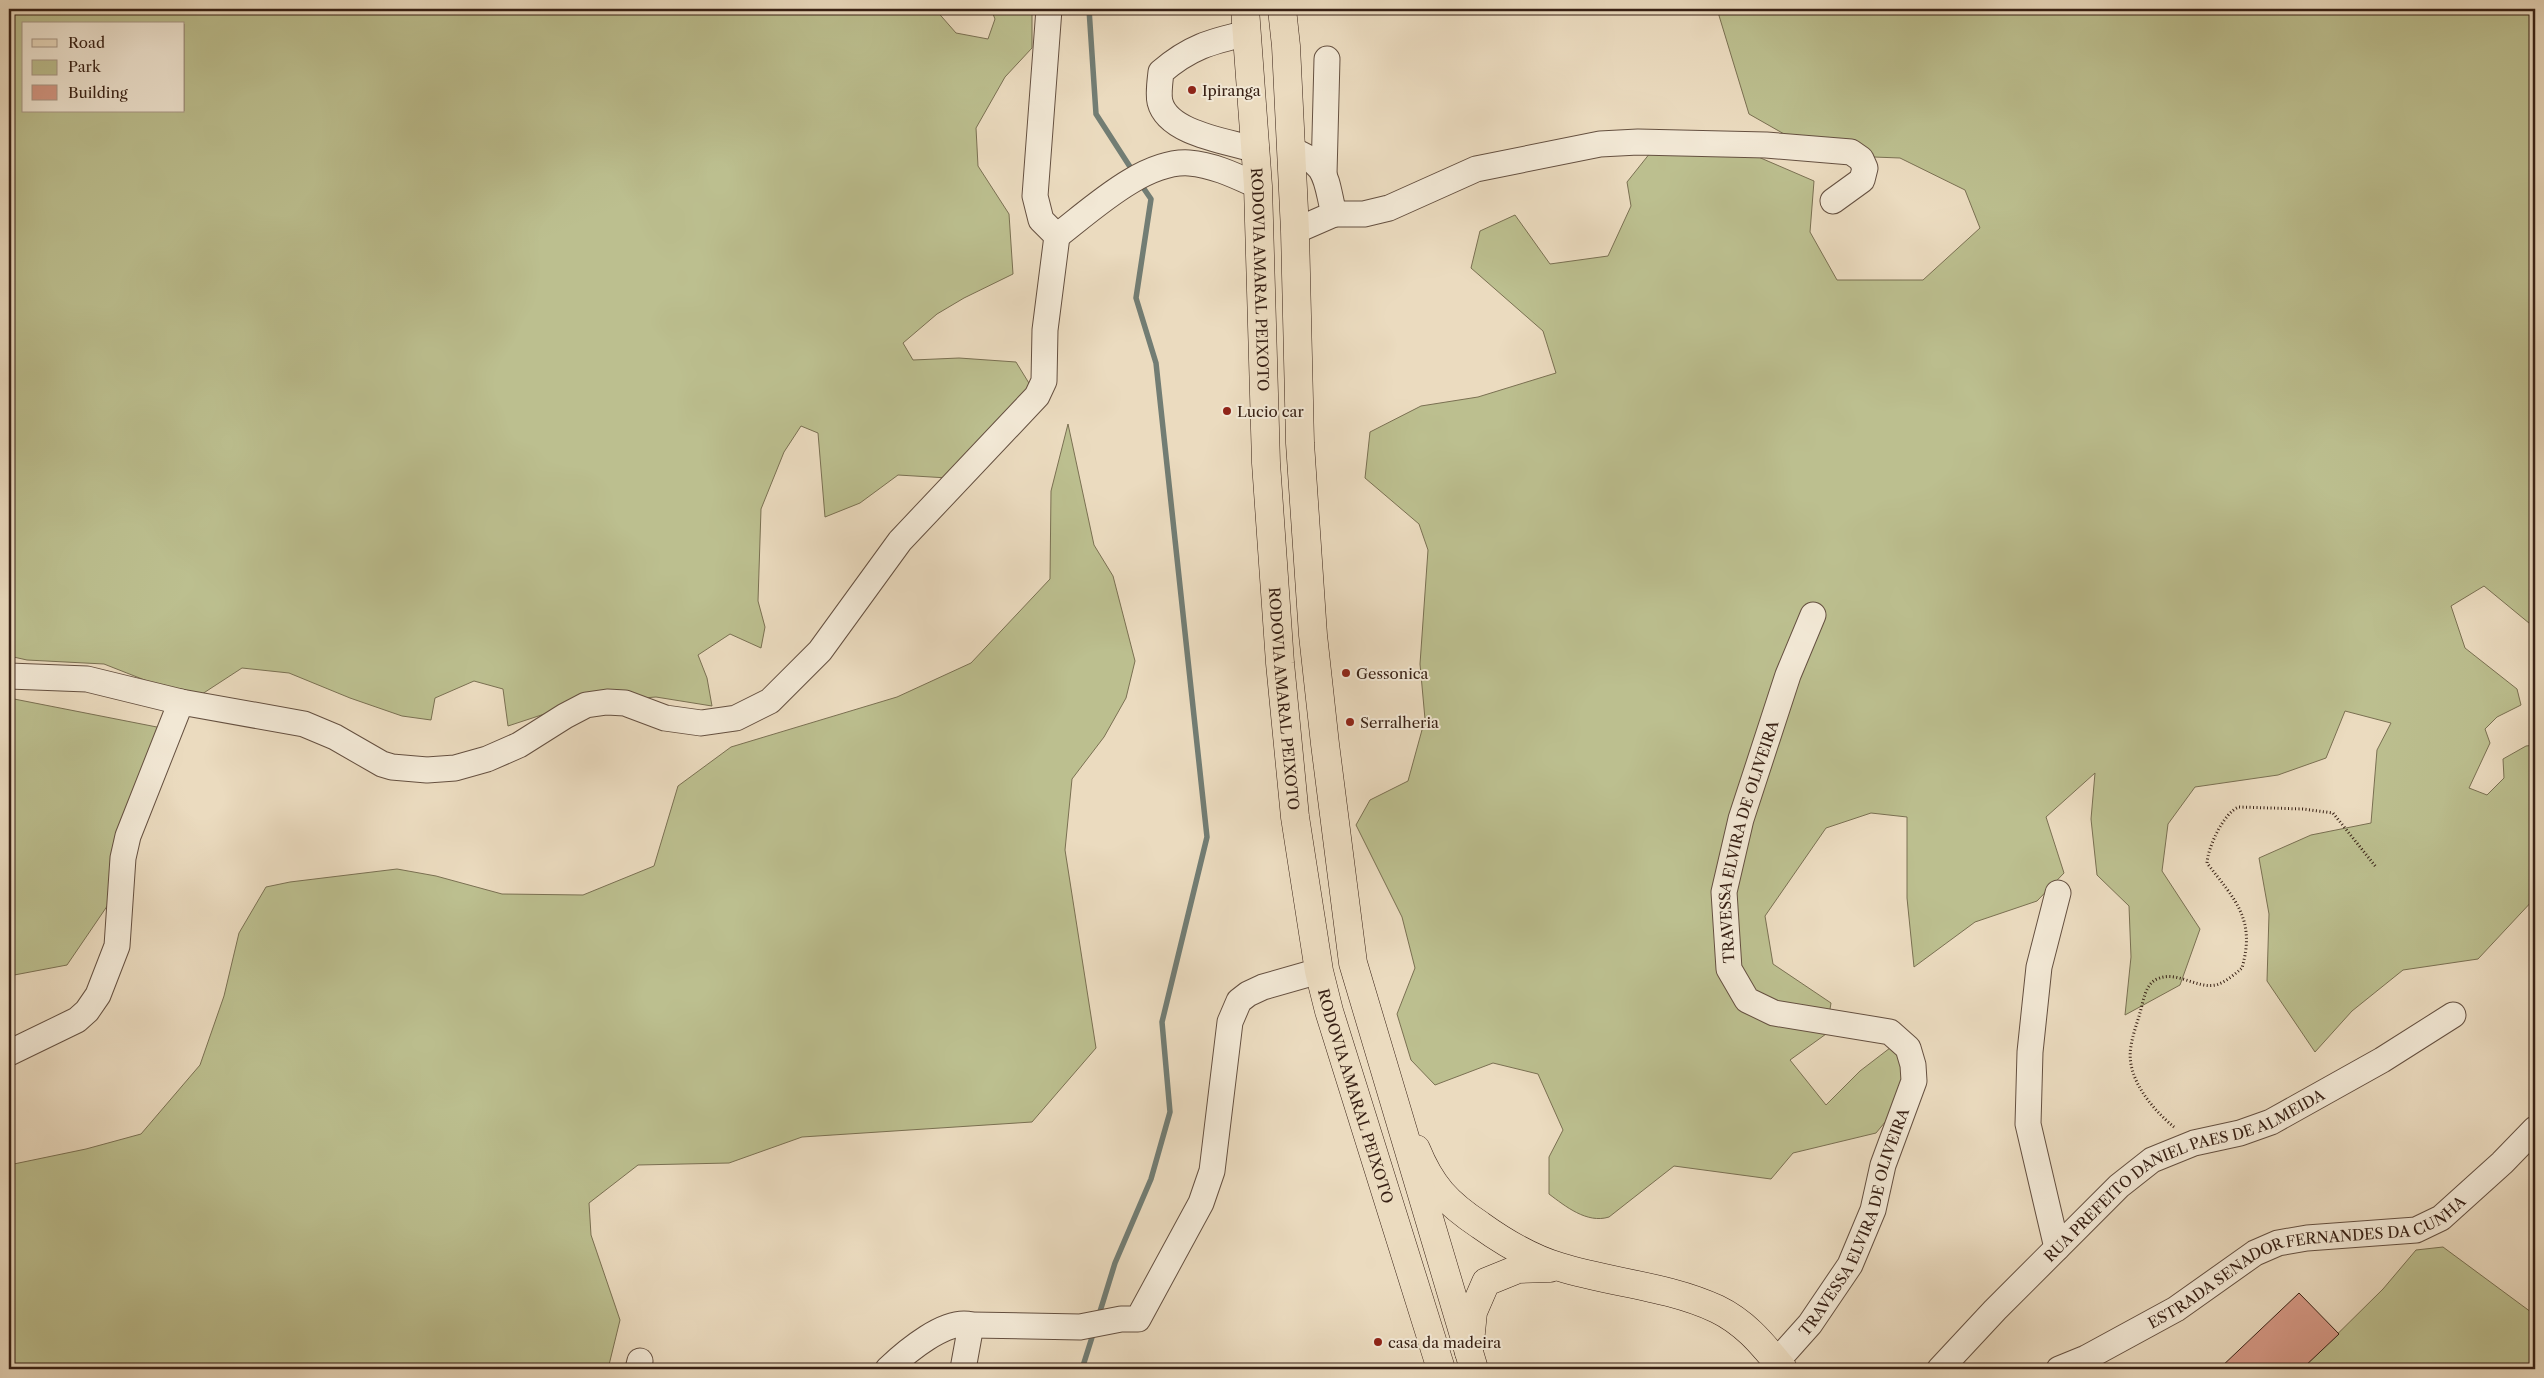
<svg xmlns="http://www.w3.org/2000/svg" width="2544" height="1378" viewBox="0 0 2544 1378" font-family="'Libre Caslon Text',serif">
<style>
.green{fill:#bcbf8f;stroke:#7a7052;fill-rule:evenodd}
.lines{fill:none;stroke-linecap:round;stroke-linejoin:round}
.stream{stroke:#727d74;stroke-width:5.5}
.building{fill:#d59885;stroke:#382115}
.minor-casing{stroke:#655040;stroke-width:27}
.major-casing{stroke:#382115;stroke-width:29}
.highway-casing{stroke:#382115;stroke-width:29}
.path{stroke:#382115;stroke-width:3;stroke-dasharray:1 2.5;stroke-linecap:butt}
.minor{stroke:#f2e8d5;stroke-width:25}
.major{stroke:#ebdbbf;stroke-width:28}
.highway{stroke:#ebdbbf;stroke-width:28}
.poi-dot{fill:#8f2418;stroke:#f2e8d5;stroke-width:2}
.labels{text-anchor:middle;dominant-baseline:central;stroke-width:4;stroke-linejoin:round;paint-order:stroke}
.poi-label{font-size:15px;fill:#382115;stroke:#f2e8d5;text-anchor:start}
.street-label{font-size:15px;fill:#382115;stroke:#f2e8d5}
</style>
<rect width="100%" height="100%" fill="#ebdbbf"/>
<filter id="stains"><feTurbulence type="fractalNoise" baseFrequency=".004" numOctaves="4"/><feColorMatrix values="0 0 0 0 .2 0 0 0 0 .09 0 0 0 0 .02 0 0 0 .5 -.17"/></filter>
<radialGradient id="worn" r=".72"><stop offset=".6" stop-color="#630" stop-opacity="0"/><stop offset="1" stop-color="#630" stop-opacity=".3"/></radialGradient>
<g class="green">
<path d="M 9,9 L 935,9 L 956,33 L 988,39 L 995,19 L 991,9 L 1032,9 L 1032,48 L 1005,77 L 976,128 L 978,166 L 1009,214 L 1013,274 L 964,298 L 937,314 L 903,343 L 913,360 L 959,358 L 1016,362 L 1035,393 L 948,478 L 898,475 L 860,503 L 825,517 L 818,433 L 801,426 L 784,452 L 761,509 L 758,601 L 765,627 L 761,648 L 730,634 L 698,655 L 707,678 L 712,706 L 656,697 L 578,703 L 508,726 L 503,689 L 474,681 L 435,698 L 431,720 L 402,716 L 350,698 L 289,673 L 242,668 L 199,696 L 170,690 L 104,664 L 27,660 L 9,656 ZM 24,24 L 184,24 L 184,111 L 24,111 Z"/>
<path d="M 1717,9 L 2535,9 L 2535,628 L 2484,586 L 2451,606 L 2465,648 L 2517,689 L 2521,705 L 2497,717 L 2485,729 L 2490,743 L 2469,788 L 2487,795 L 2504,778 L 2503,759 L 2526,746 L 2535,745 L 2535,898 L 2478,959 L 2403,970 L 2352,1011 L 2315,1052 L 2267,981 L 2269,914 L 2259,858 L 2311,835 L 2371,823 L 2377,750 L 2391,723 L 2345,711 L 2326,758 L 2278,775 L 2195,787 L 2168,824 L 2162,871 L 2200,929 L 2180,985 L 2125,1015 L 2131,957 L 2129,906 L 2097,875 L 2091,819 L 2095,773 L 2046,817 L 2064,873 L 2037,901 L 1975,922 L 1914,967 L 1907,898 L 1907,817 L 1871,813 L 1826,828 L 1765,916 L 1773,964 L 1831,1003 L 1826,1034 L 1790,1060 L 1826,1105 L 1860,1071 L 1903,1038 L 1910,1092 L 1876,1133 L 1793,1153 L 1771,1179 L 1674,1166 L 1609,1217 C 1587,1224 1565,1206 1549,1194 L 1549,1157 L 1563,1130 L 1538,1074 L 1493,1063 L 1435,1085 L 1411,1060 L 1397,1014 L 1415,968 L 1402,917 L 1356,825 L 1370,800 L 1408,781 L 1425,719 L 1420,664 L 1428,550 L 1419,524 L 1365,478 L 1370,432 L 1421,406 L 1478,397 L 1556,373 L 1543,331 L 1471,268 L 1480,231 L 1515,215 L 1550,264 L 1608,256 L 1631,206 L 1627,182 L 1666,133 L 1705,134 L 1814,181 L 1810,232 L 1837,280 L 1923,280 L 1980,228 L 1965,190 L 1900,158 L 1821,155 L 1749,114 Z"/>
<polygon points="1068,424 1094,545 1113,576 1135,661 1126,698 1104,737 1072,779 1065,850 1096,1048 1032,1122 802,1137 729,1163 638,1165 589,1203 591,1235 620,1320 608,1369 9,1369 9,1165 86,1149 141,1134 200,1065 224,996 239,933 266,887 290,882 397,869 436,876 502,894 583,895 654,866 678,786 731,747 897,697 971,663 1050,579 1051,491"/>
<polygon points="9,698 167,729 112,899 67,965 9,976"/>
<polygon points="2443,1247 2535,1315 2535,1369 2302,1369 2383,1289 2416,1250"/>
</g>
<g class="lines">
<g class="stream">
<polyline points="1089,9 1096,114 1134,173"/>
<polyline points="1098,1318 1115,1263 1151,1179 1170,1112 1162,1022 1207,837 1156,363 1136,298 1151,199 1140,183"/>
<polyline points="1082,1369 1094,1331"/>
</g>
</g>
<polygon class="building" points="2299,1293 2339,1334 2302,1369 2219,1369"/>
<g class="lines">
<defs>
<g id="minor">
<path d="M 1247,33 C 1210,42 1190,47 1161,72 C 1160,81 1158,94 1160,102 C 1168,134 1228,141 1256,150"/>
<path d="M 1291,150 C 1329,164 1325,178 1334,214 L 1295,231"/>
<polyline points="1324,174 1327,59"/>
<polyline points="1334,214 1364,214 1389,208 1476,169 1600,144 1638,142 1766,145 1851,152 1861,159 1865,168 1862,180 1833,201"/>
<path d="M 1057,236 C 1091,210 1144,160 1189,163 C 1214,165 1236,176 1258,186"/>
<polyline points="9,676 87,679 181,702"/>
<polyline points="9,1053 77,1020 87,1011 98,995 117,946 123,858 128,836 181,702 304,724 335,737 382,764 392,767 427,770 455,768 487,759 519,745 565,716 586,705 607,702 625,703 665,718 701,723 736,718 770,701 820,651 900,541 1037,396 1044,381 1045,330 1057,236 1041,220 1035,196 1049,9"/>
<polyline points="2057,1248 2028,1124 2030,1052 2039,967 2058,893"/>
<polyline points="971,1325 1080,1327 1121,1319 1138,1319 1201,1203 1212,1171 1230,1022 1239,1001 1248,994 1263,987 1319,971"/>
<path id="s1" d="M 1777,1361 L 1810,1324 L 1850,1265 L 1873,1210 L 1883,1165 L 1914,1081 L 1913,1065 L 1908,1048 L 1890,1032 L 1774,1013 L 1747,1000 L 1729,969 L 1724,892 L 1741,819 L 1788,675 L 1813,615"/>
<polyline points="638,1369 640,1361"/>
<path d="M 888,1369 C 906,1352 946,1318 971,1325 L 963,1369"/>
<path id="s2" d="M 1940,1369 L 1995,1310 L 2119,1186 L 2152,1160 L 2194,1143 L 2240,1133 L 2271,1122 L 2382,1060 L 2453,1015"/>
<path id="s3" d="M 2059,1369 L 2086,1358 L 2176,1309 L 2255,1253 L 2278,1243 L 2307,1238 L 2416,1230 L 2441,1218 L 2502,1163 L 2535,1129"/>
</g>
<g id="major">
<path d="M 1416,1149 C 1431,1186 1447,1203 1480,1225 C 1505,1243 1530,1258 1560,1267 C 1611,1283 1668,1286 1717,1309 C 1746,1323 1763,1345 1783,1369"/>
<polyline points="1469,1352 1473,1312 1486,1282 1518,1269 1550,1268"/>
</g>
<g id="highway">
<path id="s4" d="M 1245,9 L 1258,186 L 1266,463 L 1280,663 L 1295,817 L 1319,971 L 1329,1011 L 1441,1369"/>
<polyline points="1282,9 1286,46 1295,231 1300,443 1313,635 1325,744 1353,963 1474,1369"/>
</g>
</defs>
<use href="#minor" class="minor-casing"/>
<use href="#major" class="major-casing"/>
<use href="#highway" class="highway-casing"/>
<path class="path" d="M 2174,1127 C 2152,1109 2125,1077 2131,1046 C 2133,1033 2138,1021 2141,1009 C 2144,998 2146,984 2157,979 C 2177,970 2196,989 2216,985 C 2226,982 2235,974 2242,968 C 2256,919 2235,900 2207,863 C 2208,847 2224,812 2239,807 L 2303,809 L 2333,813 L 2376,867"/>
<use href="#minor" class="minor"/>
<use href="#major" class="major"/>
<use href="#highway" class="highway"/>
</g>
<g class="poi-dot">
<circle cx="1192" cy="90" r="5"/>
<circle cx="1227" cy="411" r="5"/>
<circle cx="1346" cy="673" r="5"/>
<circle cx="1350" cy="722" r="5"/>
<circle cx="1378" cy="1342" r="5"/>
</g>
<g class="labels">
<g class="poi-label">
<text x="1202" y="90">Ipiranga</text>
<text x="1237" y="411">Lucio car</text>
<text x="1356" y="673">Gessonica</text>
<text x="1360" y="722">Serralheria</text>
<text x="1388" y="1342">casa da madeira</text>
</g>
<g class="street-label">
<text stroke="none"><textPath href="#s4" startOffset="271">RODOVIA AMARAL PEIXOTO</textPath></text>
<text stroke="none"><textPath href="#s4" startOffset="691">RODOVIA AMARAL PEIXOTO</textPath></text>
<text stroke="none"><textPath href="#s1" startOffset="688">TRAVESSA ELVIRA DE OLIVEIRA</textPath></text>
<text stroke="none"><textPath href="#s4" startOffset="1096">RODOVIA AMARAL PEIXOTO</textPath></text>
<text stroke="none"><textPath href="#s2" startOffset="318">RUA PREFEITO DANIEL PAES DE ALMEIDA</textPath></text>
<text stroke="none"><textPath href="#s1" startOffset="162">TRAVESSA ELVIRA DE OLIVEIRA</textPath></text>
<text stroke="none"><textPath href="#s3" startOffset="275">ESTRADA SENADOR FERNANDES DA CUNHA</textPath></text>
</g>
</g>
<rect width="2544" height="1378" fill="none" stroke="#ebdbbf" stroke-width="30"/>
<rect x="10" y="10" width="2524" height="1358" fill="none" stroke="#382115" stroke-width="2.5"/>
<rect x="15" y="15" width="2514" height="1348" fill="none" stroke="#382115"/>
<rect x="22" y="22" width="162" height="90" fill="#f2e8d5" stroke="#a89888"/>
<rect x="32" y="39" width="25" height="8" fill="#ebdbbf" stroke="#a89888"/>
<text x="68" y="48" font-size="15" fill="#382115">Road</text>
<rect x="32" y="60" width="25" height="15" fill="#bcbf8f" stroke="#a89888"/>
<text x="68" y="72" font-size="15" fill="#382115">Park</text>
<rect x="32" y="85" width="25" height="15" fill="#d59885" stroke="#a89888"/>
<text x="68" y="98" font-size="15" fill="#382115">Building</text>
<rect width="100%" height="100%" filter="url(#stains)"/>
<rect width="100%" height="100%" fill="url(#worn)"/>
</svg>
